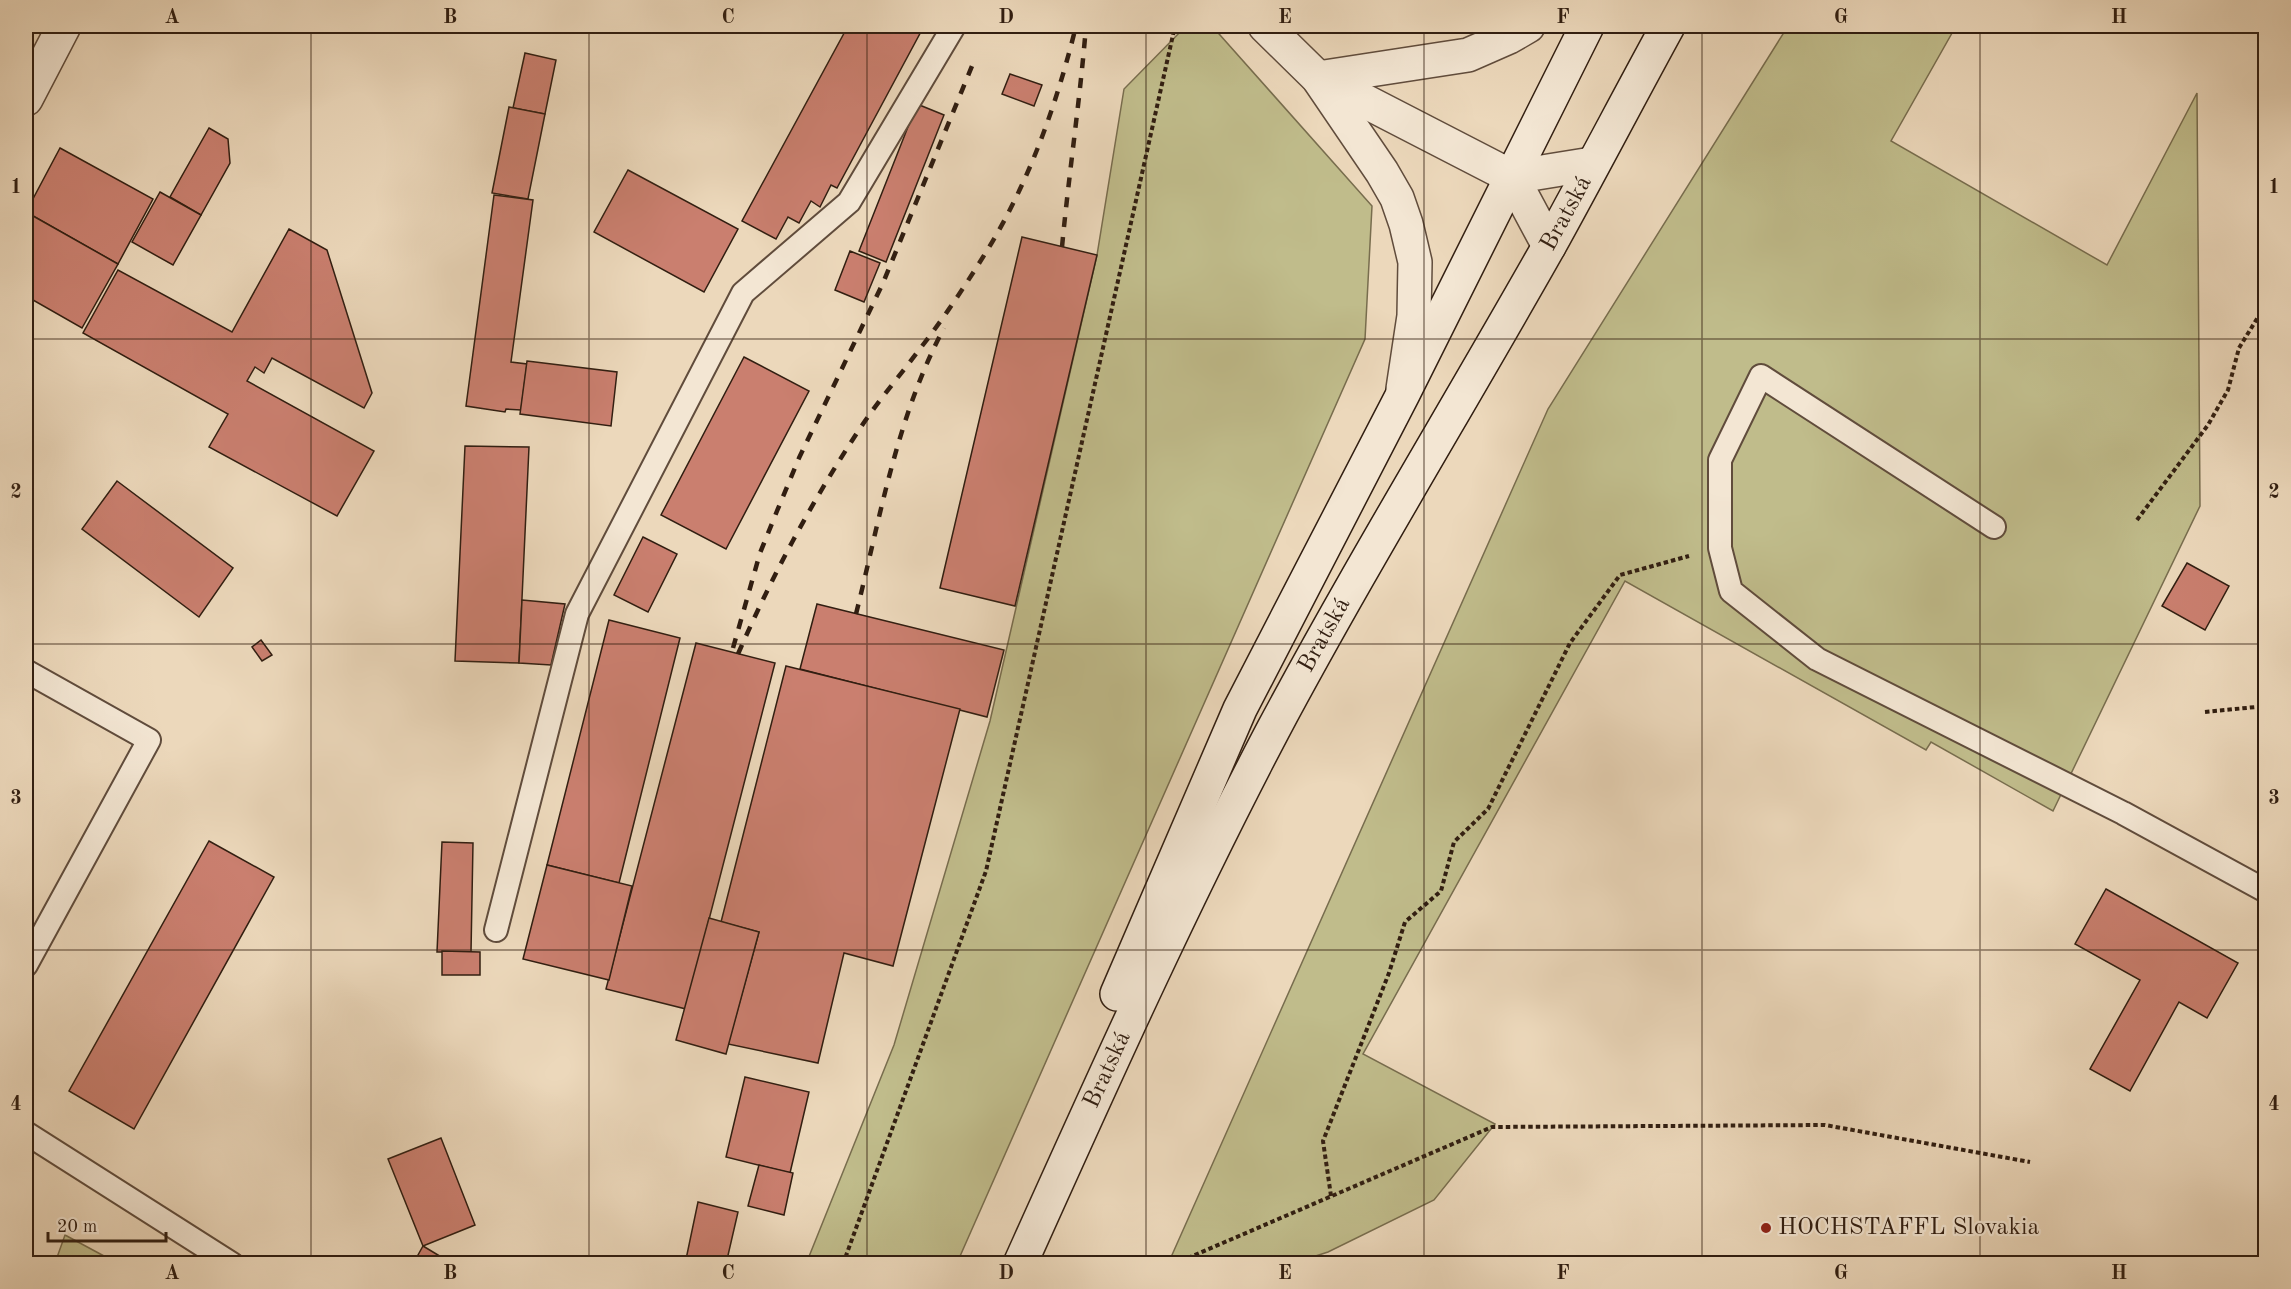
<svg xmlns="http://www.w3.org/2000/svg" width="2291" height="1289" viewBox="0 0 2291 1289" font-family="'Old Standard TT',serif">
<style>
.green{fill:#c0bc8b;stroke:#786d4e;stroke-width:1.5}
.building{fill:#ca7f6f;stroke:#311e11;stroke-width:1.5}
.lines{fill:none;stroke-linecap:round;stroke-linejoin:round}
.lane-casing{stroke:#604c3c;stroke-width:26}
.street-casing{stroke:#604c3c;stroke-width:36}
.secondary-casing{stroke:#311e11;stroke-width:36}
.path{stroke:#311e11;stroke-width:4;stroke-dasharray:4.5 3;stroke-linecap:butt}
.lane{stroke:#f3e6d3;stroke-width:22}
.street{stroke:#f3e6d3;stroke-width:33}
.secondary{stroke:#f3e6d3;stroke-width:33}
.rail{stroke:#311e11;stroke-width:4.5;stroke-dasharray:10 10;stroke-linecap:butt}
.grid{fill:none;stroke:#311e11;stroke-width:1.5;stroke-opacity:0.55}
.poi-dot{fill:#8f2418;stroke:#f3e6d3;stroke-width:2}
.labels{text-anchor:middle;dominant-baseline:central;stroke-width:4.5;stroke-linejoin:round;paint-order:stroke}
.street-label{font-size:24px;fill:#311e11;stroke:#f3e6d3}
.poi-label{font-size:24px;fill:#311e11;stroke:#f3e6d3;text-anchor:start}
.neatline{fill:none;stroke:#311e11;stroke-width:2}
.grid-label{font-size:20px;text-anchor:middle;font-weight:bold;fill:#311e11}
</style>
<rect width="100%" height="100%" fill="#ecd8bb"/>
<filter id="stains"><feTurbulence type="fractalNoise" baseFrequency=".00333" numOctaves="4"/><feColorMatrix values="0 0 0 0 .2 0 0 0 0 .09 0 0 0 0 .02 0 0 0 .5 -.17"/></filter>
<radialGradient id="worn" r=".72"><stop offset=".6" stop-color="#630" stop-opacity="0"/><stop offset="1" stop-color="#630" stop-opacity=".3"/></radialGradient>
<g class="green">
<polygon points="1186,26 1212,26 1372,206 1365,339 957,1263 806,1264 894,1045 990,721 1097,255 1124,89"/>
<polygon points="1788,26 1956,26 1891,141 2107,265 2197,93 2200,506 2053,811 1931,742 1926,750 1625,581 1363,1054 1495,1124 1434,1200 1328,1252 1294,1263 1168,1264 1548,409"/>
<polygon points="65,1235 117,1263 55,1263"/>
</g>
<g class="building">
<polygon points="848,26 924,26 837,188 831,185 820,207 811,201 799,223 788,217 776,239 742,221"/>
<polygon points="525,53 556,60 545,114 513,108"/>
<polygon points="1010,74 1042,85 1034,106 1002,94"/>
<polygon points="917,104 944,115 886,262 859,251"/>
<polygon points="509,107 545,114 528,199 492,193"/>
<polygon points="209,128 228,139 230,163 201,215 170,197"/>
<polygon points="60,148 153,199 118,264 26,212"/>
<polygon points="628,170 738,229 704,292 594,232"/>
<polygon points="160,192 201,215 173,265 132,242"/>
<polygon points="494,195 533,200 511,362 527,364 521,410 506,409 505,412 466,406"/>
<polygon points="26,212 118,264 82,328 26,296"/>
<polygon points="289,229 327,250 372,393 364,408 272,358 264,373 255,367 247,381 374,451 337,516 209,447 228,414 83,333 118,270 232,332"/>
<polygon points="1022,237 1097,255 1015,606 940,588"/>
<polygon points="850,251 880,263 864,302 835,290"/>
<polygon points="744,357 809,391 726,549 661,515"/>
<polygon points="527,361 617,372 611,426 520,414"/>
<polygon points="465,446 529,447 519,663 455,661"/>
<polygon points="117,481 233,568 199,617 82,529"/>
<polygon points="643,537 677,554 648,612 614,595"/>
<polygon points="2187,563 2229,586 2205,630 2162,606"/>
<polygon points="522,600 565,604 551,665 519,663"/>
<polygon points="817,604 1004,650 987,717 800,669"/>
<polygon points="609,620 680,638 619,883 547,865"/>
<polygon points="261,640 272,655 262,661 252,647"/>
<polygon points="696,643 775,663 686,1009 606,989"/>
<polygon points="786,666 960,709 893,966 844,953 818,1063 728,1044 759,932 721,922"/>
<polygon points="209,841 274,877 134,1129 69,1091"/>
<polygon points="442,842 473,843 471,952 437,952"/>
<polygon points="547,865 632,886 609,980 523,959"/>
<polygon points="2106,889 2238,963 2207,1018 2179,1002 2130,1091 2090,1069 2140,980 2075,944"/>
<polygon points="709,918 759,932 726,1054 676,1040"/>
<polygon points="442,951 480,952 480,975 442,975"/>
<polygon points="745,1077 809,1092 790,1173 726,1157"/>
<polygon points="441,1138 475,1225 423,1246 388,1159"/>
<polygon points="759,1165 793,1173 784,1215 748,1206"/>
<polygon points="698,1202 738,1212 726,1264 685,1264"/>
<polygon points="423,1246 453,1264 413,1264"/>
</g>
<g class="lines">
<defs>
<g id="lane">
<polyline points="1994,527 1761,376 1720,460 1720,548 1731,591 1817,659 2123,813 2266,891"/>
<polyline points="26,671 149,740 26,965"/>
<polyline points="496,930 577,614 743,293 849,202 954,26"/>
<polyline points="26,1133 232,1264"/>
</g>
<g id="street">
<polyline points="1265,26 1318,78 1382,172 1397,198 1406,224 1415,262 1414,316 1403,389"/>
<polyline points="1318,78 1468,55 1509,37 1528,26"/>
<polyline points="1320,78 1512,177 1549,246"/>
<polyline points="26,99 64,26"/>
<polyline points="1512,177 1592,164"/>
</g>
<g id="secondary">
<polyline points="1117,994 1240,709 1403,394 1587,26"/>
<path id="s1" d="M 1020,1264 C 1101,1084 1181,905 1273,730 C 1360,567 1457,409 1548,248 C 1589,174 1628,99 1668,26"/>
</g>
</defs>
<use href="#lane" class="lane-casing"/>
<use href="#street" class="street-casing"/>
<use href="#secondary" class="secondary-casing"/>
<g class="path">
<polyline points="2137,520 2208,425 2228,390 2239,348 2266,304"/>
<polyline points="2205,712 2266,706"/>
<polyline points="1331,1196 1323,1141 1389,973 1405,922 1441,891 1454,842 1488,809 1570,643 1620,575 1689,556"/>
<polyline points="843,1264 986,871 1175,26"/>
<polyline points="1174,1264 1492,1127 1825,1125 2030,1162"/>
</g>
<use href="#lane" class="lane"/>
<use href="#street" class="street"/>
<use href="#secondary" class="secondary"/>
<g class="rail">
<path d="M 1062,247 C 1069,173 1080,100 1086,26"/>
<path d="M 856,614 C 880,518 897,416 944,328"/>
<polyline points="733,648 760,553 777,511 799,458 883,283 972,66"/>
<path d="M 738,654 C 772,576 812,501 859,430 C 877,402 899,377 919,350 C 944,318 967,283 988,249 C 1030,180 1057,103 1076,26"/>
</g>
</g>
<path class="grid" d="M 311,26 L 311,1264M 589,26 L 589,1264M 867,26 L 867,1264M 1146,26 L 1146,1264M 1424,26 L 1424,1264M 1702,26 L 1702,1264M 1980,26 L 1980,1264M 26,339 L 2266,339M 26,644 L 2266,644M 26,950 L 2266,950"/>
<circle class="poi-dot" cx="1766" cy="1228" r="6"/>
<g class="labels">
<g class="street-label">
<text stroke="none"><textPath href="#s1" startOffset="1185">Bratská</textPath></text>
<text stroke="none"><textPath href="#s1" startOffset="699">Bratská</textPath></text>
<text stroke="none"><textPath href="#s1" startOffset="213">Bratská</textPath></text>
</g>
<g class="poi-label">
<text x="1778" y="1228">HOCHSTAFFL Slovakia</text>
</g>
</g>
<rect width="2291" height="1289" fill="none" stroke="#ecd8bb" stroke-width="66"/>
<path d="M48 1232v9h118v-9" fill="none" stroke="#311e11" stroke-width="3"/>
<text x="57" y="1232" font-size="18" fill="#311e11" stroke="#f3e6d3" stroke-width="4.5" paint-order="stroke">20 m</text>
<rect x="33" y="33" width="2225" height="1223" class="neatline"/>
<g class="grid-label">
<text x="172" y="23">A</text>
<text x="450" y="23">B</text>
<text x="728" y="23">C</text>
<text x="1006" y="23">D</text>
<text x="1285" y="23">E</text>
<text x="1563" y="23">F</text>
<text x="1841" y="23">G</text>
<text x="2119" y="23">H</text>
<text x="16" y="193">1</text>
<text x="2274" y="193">1</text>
<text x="16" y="498">2</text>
<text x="2274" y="498">2</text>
<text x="16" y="804">3</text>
<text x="2274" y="804">3</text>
<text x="16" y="1110">4</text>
<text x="2274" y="1110">4</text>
<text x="172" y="1279">A</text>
<text x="450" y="1279">B</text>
<text x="728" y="1279">C</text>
<text x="1006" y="1279">D</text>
<text x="1285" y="1279">E</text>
<text x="1563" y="1279">F</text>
<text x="1841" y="1279">G</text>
<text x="2119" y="1279">H</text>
</g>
<rect width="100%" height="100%" filter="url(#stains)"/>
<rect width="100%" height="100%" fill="url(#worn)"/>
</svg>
